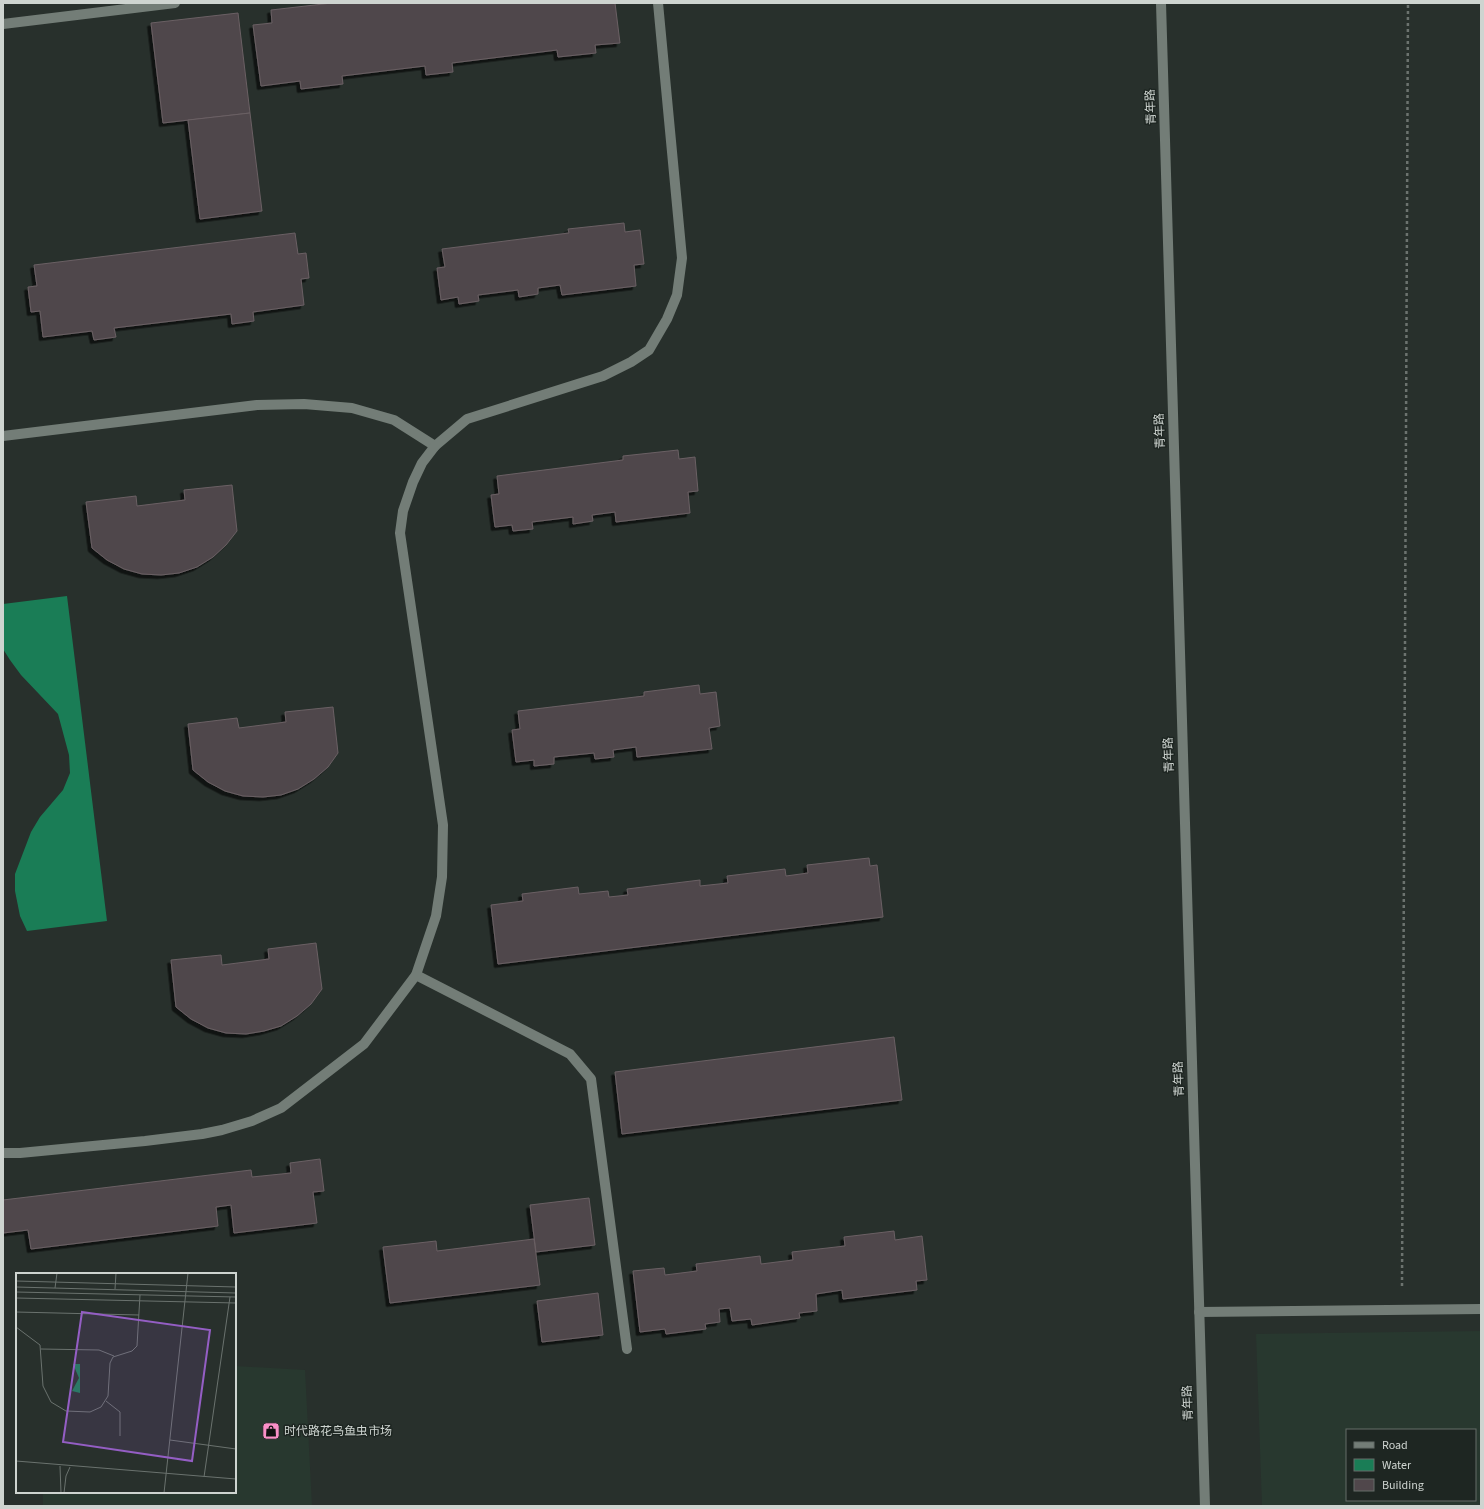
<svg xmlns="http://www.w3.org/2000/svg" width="1484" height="1509" viewBox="0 0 1484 1509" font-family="'Source Sans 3','Noto Sans SC',sans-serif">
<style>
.built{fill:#28382f;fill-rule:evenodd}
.water{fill:#1a7d56}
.building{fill:#50474b;stroke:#6a6064;filter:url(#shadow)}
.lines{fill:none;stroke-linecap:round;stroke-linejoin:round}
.path{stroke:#6c736f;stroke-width:2.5;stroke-dasharray:3 3;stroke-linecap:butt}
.minor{stroke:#737d77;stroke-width:10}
.labels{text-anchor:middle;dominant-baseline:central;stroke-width:3;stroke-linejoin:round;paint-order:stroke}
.street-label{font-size:12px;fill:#ced4d0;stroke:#1e2622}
.poi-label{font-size:12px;fill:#ced4d0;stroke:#1e2622;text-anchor:start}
.inset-road{fill:none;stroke:#6a726e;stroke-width:1}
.view{fill:#945ec4;fill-opacity:0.15;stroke:#945ec4;stroke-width:2}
.inset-edge{fill:none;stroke:#ced4d0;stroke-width:2}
</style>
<defs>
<filter id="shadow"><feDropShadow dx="-3.5" dy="3.5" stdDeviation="0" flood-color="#0009"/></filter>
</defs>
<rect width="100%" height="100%" fill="#28302c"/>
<g class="built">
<path d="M 1481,1331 L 1481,1506 L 1262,1506 L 1256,1334 ZM 1347,1430 L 1475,1430 L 1475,1500 L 1347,1500 Z"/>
<polygon points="235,1366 305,1370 312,1506 43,1506 43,1492 235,1492"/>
</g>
<polygon class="water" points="67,596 107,921 27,931 20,916 15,891 15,874 31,832 40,817 63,790 70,773 69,755 58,714 21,675 10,660 3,649 3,604"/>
<g class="building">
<polygon points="332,3 615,3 620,43 595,45 596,53 558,57 557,50 452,63 453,72 426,75 425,66 342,76 343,84 301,89 300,81 261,86 253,25 272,23 271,10"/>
<polygon points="238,13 250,113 163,123 151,23"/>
<polygon points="250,113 262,211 200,219 188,120"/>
<polygon points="624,223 625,232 640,230 644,264 634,265 636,286 562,295 560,285 538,288 538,294 519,297 518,290 478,295 479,301 459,304 458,297 441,300 437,268 445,267 442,249 569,233 568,229"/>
<polygon points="295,233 298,254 306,253 309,278 301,279 304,305 253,312 254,321 232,324 231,314 114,328 116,337 94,340 92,331 43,337 40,311 31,312 28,287 37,286 34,265"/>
<polygon points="678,450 679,459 695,457 698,491 688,492 690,513 616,522 615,512 592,515 593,521 573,524 573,517 532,522 533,529 513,531 512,525 495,527 491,495 499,494 497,476 623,460 623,456"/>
<polygon points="232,485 237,531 226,545 213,557 197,567 179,573 161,575 142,574 124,569 107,560 92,548 86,502 136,496 137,506 185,500 184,490"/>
<polygon points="699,685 700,694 716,692 720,726 709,728 712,749 637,757 636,747 613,750 614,757 595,759 594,753 554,757 554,764 534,766 534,760 516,762 512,730 520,729 518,711 644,696 644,692"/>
<polygon points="333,707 338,753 328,767 314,779 298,789 281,795 263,797 243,796 225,791 208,782 193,770 188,724 237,718 239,728 286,722 285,712"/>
<polygon points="869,858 870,866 877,865 883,917 498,964 491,905 523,901 522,894 578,887 579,894 608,891 609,897 628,895 627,889 700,880 700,886 728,883 727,876 785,869 786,876 808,873 807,865"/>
<polygon points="316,943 322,989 311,1004 297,1016 281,1026 264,1031 246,1034 226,1033 208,1028 191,1019 176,1007 171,960 221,955 222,965 269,959 268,949"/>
<polygon points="894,1037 902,1100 622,1134 615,1072"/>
<polygon points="320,1159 324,1191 313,1192 317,1223 234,1233 231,1205 216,1207 218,1226 31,1249 28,1230 3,1233 3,1200 251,1170 252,1177 291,1173 290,1163"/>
<polygon points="589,1198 595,1245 536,1252 530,1205"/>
<polygon points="894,1231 895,1240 922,1236 927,1280 916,1281 917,1290 843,1299 842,1290 816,1294 817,1311 799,1313 800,1318 752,1325 751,1319 732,1321 730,1308 719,1309 720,1322 705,1324 706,1329 666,1334 665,1329 640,1332 633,1271 664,1268 665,1275 697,1271 696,1264 760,1256 761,1264 793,1260 792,1252 845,1246 844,1237"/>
<polygon points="534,1239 540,1285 390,1303 383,1247 436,1241 437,1251"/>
<polygon points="598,1293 603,1335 542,1342 537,1301"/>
</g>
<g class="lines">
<polyline class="path" points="1402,1286 1408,3"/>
<g class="minor">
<polyline points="1161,3 1205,1506"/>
<polyline points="3,24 175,3"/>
<polyline points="3,436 257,405 304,404 352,408 394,420 435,446"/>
<polyline points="416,975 570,1054 591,1079 627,1349"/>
<polyline points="3,1153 20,1153 145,1141 202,1134 222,1130 252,1121 281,1108 364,1044 416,975 436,916 442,877 443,825 400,533 403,511 413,482 422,463 435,446 467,419 603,376 631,362 649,350 667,319 677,295 682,258 658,3"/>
<polyline points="1199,1312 1481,1309"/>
</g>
</g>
<defs>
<symbol id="shop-square" viewBox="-11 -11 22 22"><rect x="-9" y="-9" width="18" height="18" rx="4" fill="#fa8fc7" stroke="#1e2622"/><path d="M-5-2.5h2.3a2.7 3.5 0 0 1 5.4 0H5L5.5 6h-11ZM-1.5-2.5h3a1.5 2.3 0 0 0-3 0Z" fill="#111"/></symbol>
</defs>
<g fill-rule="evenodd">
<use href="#shop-square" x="261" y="1421" width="20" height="20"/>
</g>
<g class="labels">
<g class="street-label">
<text transform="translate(1151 107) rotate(-92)">青年路</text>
<text transform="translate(1160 431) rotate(-92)">青年路</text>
<text transform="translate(1169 755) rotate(-92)">青年路</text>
<text transform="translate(1179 1079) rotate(-92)">青年路</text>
<text transform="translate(1188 1403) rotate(-92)">青年路</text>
</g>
<g class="poi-label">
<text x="284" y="1431">时代路花鸟鱼虫市场</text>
</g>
</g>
<g transform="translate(16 1273)">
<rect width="220" height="220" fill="#28302c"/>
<path d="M 57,91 L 64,91 L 64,120 L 56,118 L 63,105 Z" fill="#1a7d56"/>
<path class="inset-road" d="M 0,8 L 220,14M 0,14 L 220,20M 39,15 L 41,0M 99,16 L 100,0M 0,19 L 220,24M 0,25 L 220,30M 0,39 L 123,42M 0,54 L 24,72 L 27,113 L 35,129 L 50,138 L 74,139 L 85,134 L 92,123 L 94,90 L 97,84 L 116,78 L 121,73 L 124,22M 25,76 L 83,77 L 98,83M 90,128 L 104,139 L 104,163M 154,167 L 220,176M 0,188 L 220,206M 44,193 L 45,220M 188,204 L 214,24M 48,220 L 50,203 L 54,194M 148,220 L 172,0"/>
<path class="view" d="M 66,39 L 194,57 L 176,188 L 47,169 Z"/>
<rect width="220" height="220" class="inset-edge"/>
</g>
<rect width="1484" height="1509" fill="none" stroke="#ced4d0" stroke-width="8"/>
<rect x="1346" y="1429" width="130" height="72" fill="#1e2622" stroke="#646c68"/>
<rect x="1354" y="1442" width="20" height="6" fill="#737d77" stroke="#646c68"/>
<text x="1382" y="1449" font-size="12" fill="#ced4d0">Road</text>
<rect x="1354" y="1459" width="20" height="12" fill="#1a7d56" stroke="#646c68"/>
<text x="1382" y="1469" font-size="12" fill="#ced4d0">Water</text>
<rect x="1354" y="1479" width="20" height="12" fill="#50474b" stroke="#646c68"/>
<text x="1382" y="1489" font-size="12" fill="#ced4d0">Building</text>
</svg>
